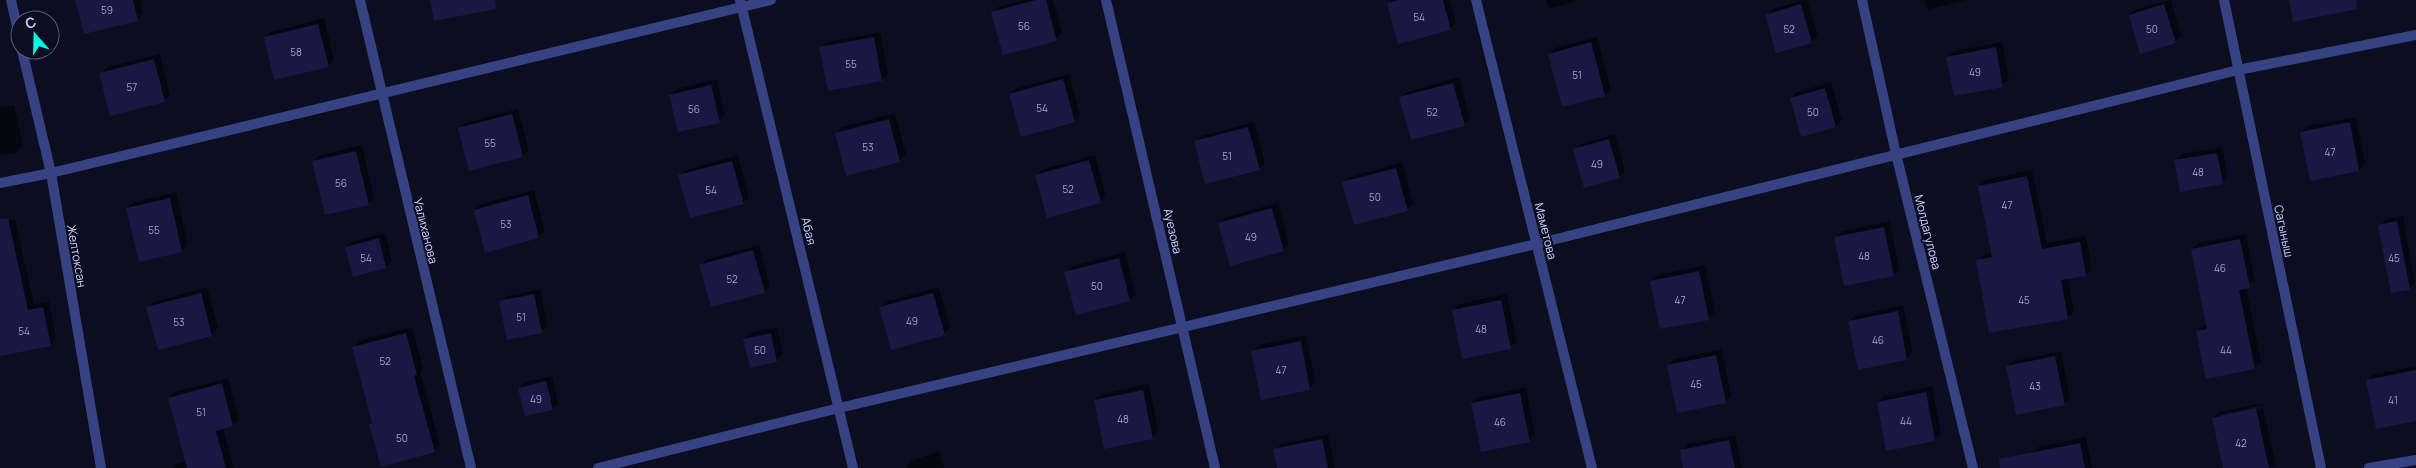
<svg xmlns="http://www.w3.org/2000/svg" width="2416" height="468" viewBox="0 0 2416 468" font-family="Manrope,sans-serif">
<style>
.shadow{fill:#0007;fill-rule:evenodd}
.building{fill:#181843}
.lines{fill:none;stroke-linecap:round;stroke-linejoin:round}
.street{stroke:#364282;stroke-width:10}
.labels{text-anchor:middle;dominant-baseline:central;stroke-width:4;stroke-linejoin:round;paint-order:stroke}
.number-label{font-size:10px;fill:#a0a3d0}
.street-label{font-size:12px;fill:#cdd1ff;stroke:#0c0d21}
</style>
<rect width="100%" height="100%" fill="#0c0d21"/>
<g class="shadow">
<polygon points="76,0 140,0 143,13 137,20"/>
<polygon points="1023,0 1053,0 1062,33 1056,39 992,13 998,7"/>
<polygon points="1391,0 1450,0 1456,23 1450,29 1388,3"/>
<polygon points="1546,0 1580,0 1549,9"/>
<polygon points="1803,0 1807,0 1818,36 1811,42 1767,15 1773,9"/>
<polygon points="1924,0 1966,0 1927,10"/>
<polygon points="2171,0 2181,36 2175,42 2130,15 2136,9"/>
<polygon points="324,18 334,59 328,66 265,38 271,32"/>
<polygon points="880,32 888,74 882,80 829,90 821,48 827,42"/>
<polygon points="1597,37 1611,89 1605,95 1563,106 1549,54 1555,48"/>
<polygon points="2002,42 2009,79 2002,85 1948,57 1954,51"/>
<polygon points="160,54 170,95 164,101 101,73 107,67"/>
<polygon points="1069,74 1080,115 1074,121 1010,94 1017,88"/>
<polygon points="1459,77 1470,118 1464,125 1400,98 1407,92"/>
<polygon points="717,79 725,115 719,121 670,95 677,89"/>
<polygon points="1831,82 1842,120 1836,126 1802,136 1791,99 1797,92"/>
<polygon points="14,105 23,146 16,153 0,156 0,108"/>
<polygon points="518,109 529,150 523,156 459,129 465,123"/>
<polygon points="895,113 906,154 900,160 836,134 842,127"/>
<polygon points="2356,117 2365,164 2359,170 2311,179 2302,132 2308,126"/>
<polygon points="1254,122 1265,163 1259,169 1195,142 1201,136"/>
<polygon points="1615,134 1625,171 1619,177 1575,150 1581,144"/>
<polygon points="362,145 374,198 368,204 314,161 320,155"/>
<polygon points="2222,147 2228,177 2222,183 2176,161 2182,154"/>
<polygon points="738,155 749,197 743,203 680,176 686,170"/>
<polygon points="1095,155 1106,196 1100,202 1037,175 1043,169"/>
<polygon points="1402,162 1413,204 1407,210 1344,183 1350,177"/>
<polygon points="2032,170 2047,243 2086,236 2092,269 2086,275 2068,278 2074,312 2067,318 1978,260 1984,254 1992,252 1979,186 1985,180"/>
<polygon points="534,190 545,231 538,237 475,210 481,204"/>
<polygon points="176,192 188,244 182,251 140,261 127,208 134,202"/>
<polygon points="1278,203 1289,244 1283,250 1219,223 1226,217"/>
<polygon points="2403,216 2415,283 2409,289 2380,226 2386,219"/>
<polygon points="15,219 34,304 49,301 56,339 50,345 0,355 0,222"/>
<polygon points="1890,221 1899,269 1893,275 1836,237 1842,231"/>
<polygon points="385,233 392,261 386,267 346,247 353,241"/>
<polygon points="2246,234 2255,281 2246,287 2261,362 2255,368 2207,378 2198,331 2207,324 2192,249 2198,243"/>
<polygon points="759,245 770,286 764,292 701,265 707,259"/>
<polygon points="1125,252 1136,294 1130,300 1066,273 1072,266"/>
<polygon points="1705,265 1715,312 1708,318 1652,281 1658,275"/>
<polygon points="207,287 218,328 211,335 148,308 154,302"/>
<polygon points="939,287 950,328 944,334 880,308 887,301"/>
<polygon points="540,289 548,325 542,331 501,302 507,296"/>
<polygon points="1507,294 1517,341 1510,347 1453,310 1459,304"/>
<polygon points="1903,305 1913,352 1907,358 1859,368 1850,321 1856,315"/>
<polygon points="412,327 423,368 420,371 440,445 434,451 371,424 373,422 353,348 359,341"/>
<polygon points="777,327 783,354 777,360 744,340 750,333"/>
<polygon points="1306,335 1316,382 1310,388 1253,351 1259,345"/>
<polygon points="1722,349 1731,396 1725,402 1668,365 1674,359"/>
<polygon points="2061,351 2070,398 2064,404 2007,367 2013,361"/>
<polygon points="2416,366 2416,420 2368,380 2374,374"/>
<polygon points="552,376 558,403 552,409 519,388 526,382"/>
<polygon points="228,378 239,419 233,425 223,428 234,468 172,468 176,464 186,461 169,399 175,392"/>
<polygon points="1149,384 1158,431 1152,438 1095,400 1101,394"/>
<polygon points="1932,386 1941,434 1935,440 1887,449 1878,402 1884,396"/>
<polygon points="1526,387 1535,434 1529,440 1472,403 1478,397"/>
<path d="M 2262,403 L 2276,466 L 2224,468 L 2213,418 L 2219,412 ZM 2262,405 L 2263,408 L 2219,418 L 2219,415 Z"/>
<polygon points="1328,434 1335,468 1278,468 1275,450 1281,444"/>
<polygon points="1735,435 1742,468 1685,468 1681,451 1687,444"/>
<polygon points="2086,437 2092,468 2035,468 2032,453 2038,447"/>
<polygon points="939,451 944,468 905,468 911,461"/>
</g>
<g class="building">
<polygon points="75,0 133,0 138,21 84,34"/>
<polygon points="430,0 495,0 496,9 434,21"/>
<polygon points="1036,0 1046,0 1057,41 1003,55 991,12"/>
<polygon points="1398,0 1443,0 1451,30 1398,44 1387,3"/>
<polygon points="2289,0 2356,0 2357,9 2293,22"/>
<polygon points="1801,4 1812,43 1776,53 1765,15"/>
<polygon points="2164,4 2176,43 2140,54 2129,15"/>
<polygon points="318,24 329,67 274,80 264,37"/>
<polygon points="874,37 882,81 828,91 819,47"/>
<polygon points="1591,42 1605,96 1562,107 1548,54"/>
<polygon points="1996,47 2003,87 1954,96 1946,57"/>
<polygon points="154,59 165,102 110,116 99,73"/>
<polygon points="1063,79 1075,122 1021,137 1009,94"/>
<polygon points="1453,83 1465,126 1411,140 1399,97"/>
<polygon points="711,85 720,123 678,132 669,95"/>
<polygon points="1825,88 1836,127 1801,137 1790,98"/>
<polygon points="512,114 523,157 469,171 458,128"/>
<polygon points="889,119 900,162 846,176 835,133"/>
<polygon points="2350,122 2359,171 2310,181 2300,132"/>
<polygon points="1248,127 1260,170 1205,184 1194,141"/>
<polygon points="1609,139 1620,178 1584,188 1573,149"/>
<polygon points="356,151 369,205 325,215 312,161"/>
<polygon points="2217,153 2223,184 2180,192 2174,160"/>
<polygon points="1089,160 1101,203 1047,218 1035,175"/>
<polygon points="732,161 744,204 690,218 678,175"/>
<polygon points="1396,168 1408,211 1354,225 1342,182"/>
<polygon points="2027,176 2042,249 2080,242 2086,276 2061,280 2068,319 1989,333 1976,260 1992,257 1978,186"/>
<polygon points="528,195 539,238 485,253 474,210"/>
<polygon points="170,198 182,252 139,262 126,208"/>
<polygon points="1272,208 1284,251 1230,266 1218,223"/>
<polygon points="8,218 28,310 43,307 51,346 0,356 0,219"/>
<polygon points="2397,221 2410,290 2391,293 2378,225"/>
<polygon points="1884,227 1894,276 1844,286 1834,237"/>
<polygon points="379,238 386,268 353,277 345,247"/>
<polygon points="2240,239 2250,288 2239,290 2255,369 2206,379 2196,331 2207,329 2191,249"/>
<polygon points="753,250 765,293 711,307 699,265"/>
<polygon points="1119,258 1130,301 1076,315 1064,272"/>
<polygon points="1699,271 1709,320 1660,329 1650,281"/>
<polygon points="201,293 212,336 158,350 146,307"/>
<polygon points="933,293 945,335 891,350 879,307"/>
<polygon points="534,294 542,333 507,340 499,301"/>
<polygon points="1501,300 1511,349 1462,359 1452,310"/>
<polygon points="1898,311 1907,360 1858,370 1848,321"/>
<polygon points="406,333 417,375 414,376 435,452 381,467 369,424 372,423 352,347"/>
<polygon points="771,333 777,362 750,368 743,339"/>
<polygon points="1301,341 1310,390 1261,400 1251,351"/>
<polygon points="1716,355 1726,403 1677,413 1667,365"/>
<polygon points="2055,356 2065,405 2016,415 2006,366"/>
<polygon points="2416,370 2416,421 2376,429 2366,380"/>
<polygon points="546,381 553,410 525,416 518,388"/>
<polygon points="222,383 233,426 216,431 226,468 187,468 168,398"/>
<polygon points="1143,390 1153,439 1104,449 1094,400"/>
<polygon points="1926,392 1935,441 1886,451 1877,402"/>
<polygon points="1520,393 1530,442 1481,452 1471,403"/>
<polygon points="2256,408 2269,468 2223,468 2212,418"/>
<polygon points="1322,439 1328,468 1277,468 1273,449"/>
<polygon points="1729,440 1735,468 1683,468 1680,450"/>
<polygon points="2080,443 2085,468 2000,468 1999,459"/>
</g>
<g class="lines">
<g class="street">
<polyline points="11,0 20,40"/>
<polyline points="360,0 471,468"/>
<polyline points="740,0 853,468"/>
<polyline points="1106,0 1215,468"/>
<polyline points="1476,0 1592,468"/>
<polyline points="1862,0 1896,154 1973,468"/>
<polyline points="2224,0 2321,468"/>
<polyline points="22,50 51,173 101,468"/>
<polyline points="0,183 51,173 771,0"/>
<polyline points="598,468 839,408 1536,244 2238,70 2416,35"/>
<polyline points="2369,468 2416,460"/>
</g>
</g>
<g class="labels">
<g class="number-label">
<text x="107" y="10">59</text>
<text x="1419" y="17">54</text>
<text x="1024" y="26">56</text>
<text x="1789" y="29">52</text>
<text x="2152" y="29">50</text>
<text x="296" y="52">58</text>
<text x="851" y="64">55</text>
<text x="1975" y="72">49</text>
<text x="1577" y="75">51</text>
<text x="132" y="87">57</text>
<text x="1042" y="108">54</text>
<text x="694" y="109">56</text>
<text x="1432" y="112">52</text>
<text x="1813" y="112">50</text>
<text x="490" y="143">55</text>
<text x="868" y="147">53</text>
<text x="2330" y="152">47</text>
<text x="1227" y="156">51</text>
<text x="1597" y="164">49</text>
<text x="2198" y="172">48</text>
<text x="341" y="183">56</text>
<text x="1068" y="189">52</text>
<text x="711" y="190">54</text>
<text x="1375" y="197">50</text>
<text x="2007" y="205">47</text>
<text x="506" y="224">53</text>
<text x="154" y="230">55</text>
<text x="1251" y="237">49</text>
<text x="1864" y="256">48</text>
<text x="366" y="258">54</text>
<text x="2394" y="258">45</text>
<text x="2220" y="268">46</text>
<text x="732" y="279">52</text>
<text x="1097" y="286">50</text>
<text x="1680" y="300">47</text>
<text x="2024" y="300">45</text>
<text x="521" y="317">51</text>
<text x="912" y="321">49</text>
<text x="179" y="322">53</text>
<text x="1481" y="329">48</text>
<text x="24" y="331">54</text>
<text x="1878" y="340">46</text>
<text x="760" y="350">50</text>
<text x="2226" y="350">44</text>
<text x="385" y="361">52</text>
<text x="1281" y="370">47</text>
<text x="1696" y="384">45</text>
<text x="2035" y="386">43</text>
<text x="536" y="399">49</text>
<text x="2393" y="400">41</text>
<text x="201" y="412">51</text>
<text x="1123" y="419">48</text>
<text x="1906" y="421">44</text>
<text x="1500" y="422">46</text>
<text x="402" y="438">50</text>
<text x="2241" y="443">42</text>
</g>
<g class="street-label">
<text transform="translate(426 231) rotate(76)">Уалиханова</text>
<text transform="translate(809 231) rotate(76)">Абая</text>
<text transform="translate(1173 231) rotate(77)">Ауезова</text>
<text transform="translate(1546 231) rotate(76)">Маметова</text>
<text transform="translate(2284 231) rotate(78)">Сагыныш</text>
<text transform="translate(1928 232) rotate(76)">Молдагулова</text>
<text transform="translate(77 256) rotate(80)">Желтоксан</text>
</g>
</g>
<g transform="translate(35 35) rotate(340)"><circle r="24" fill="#0c0d21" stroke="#595b7a"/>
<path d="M0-4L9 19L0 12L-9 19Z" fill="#00f8e1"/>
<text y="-8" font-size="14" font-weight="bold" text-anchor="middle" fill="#cdd1ff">С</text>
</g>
</svg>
